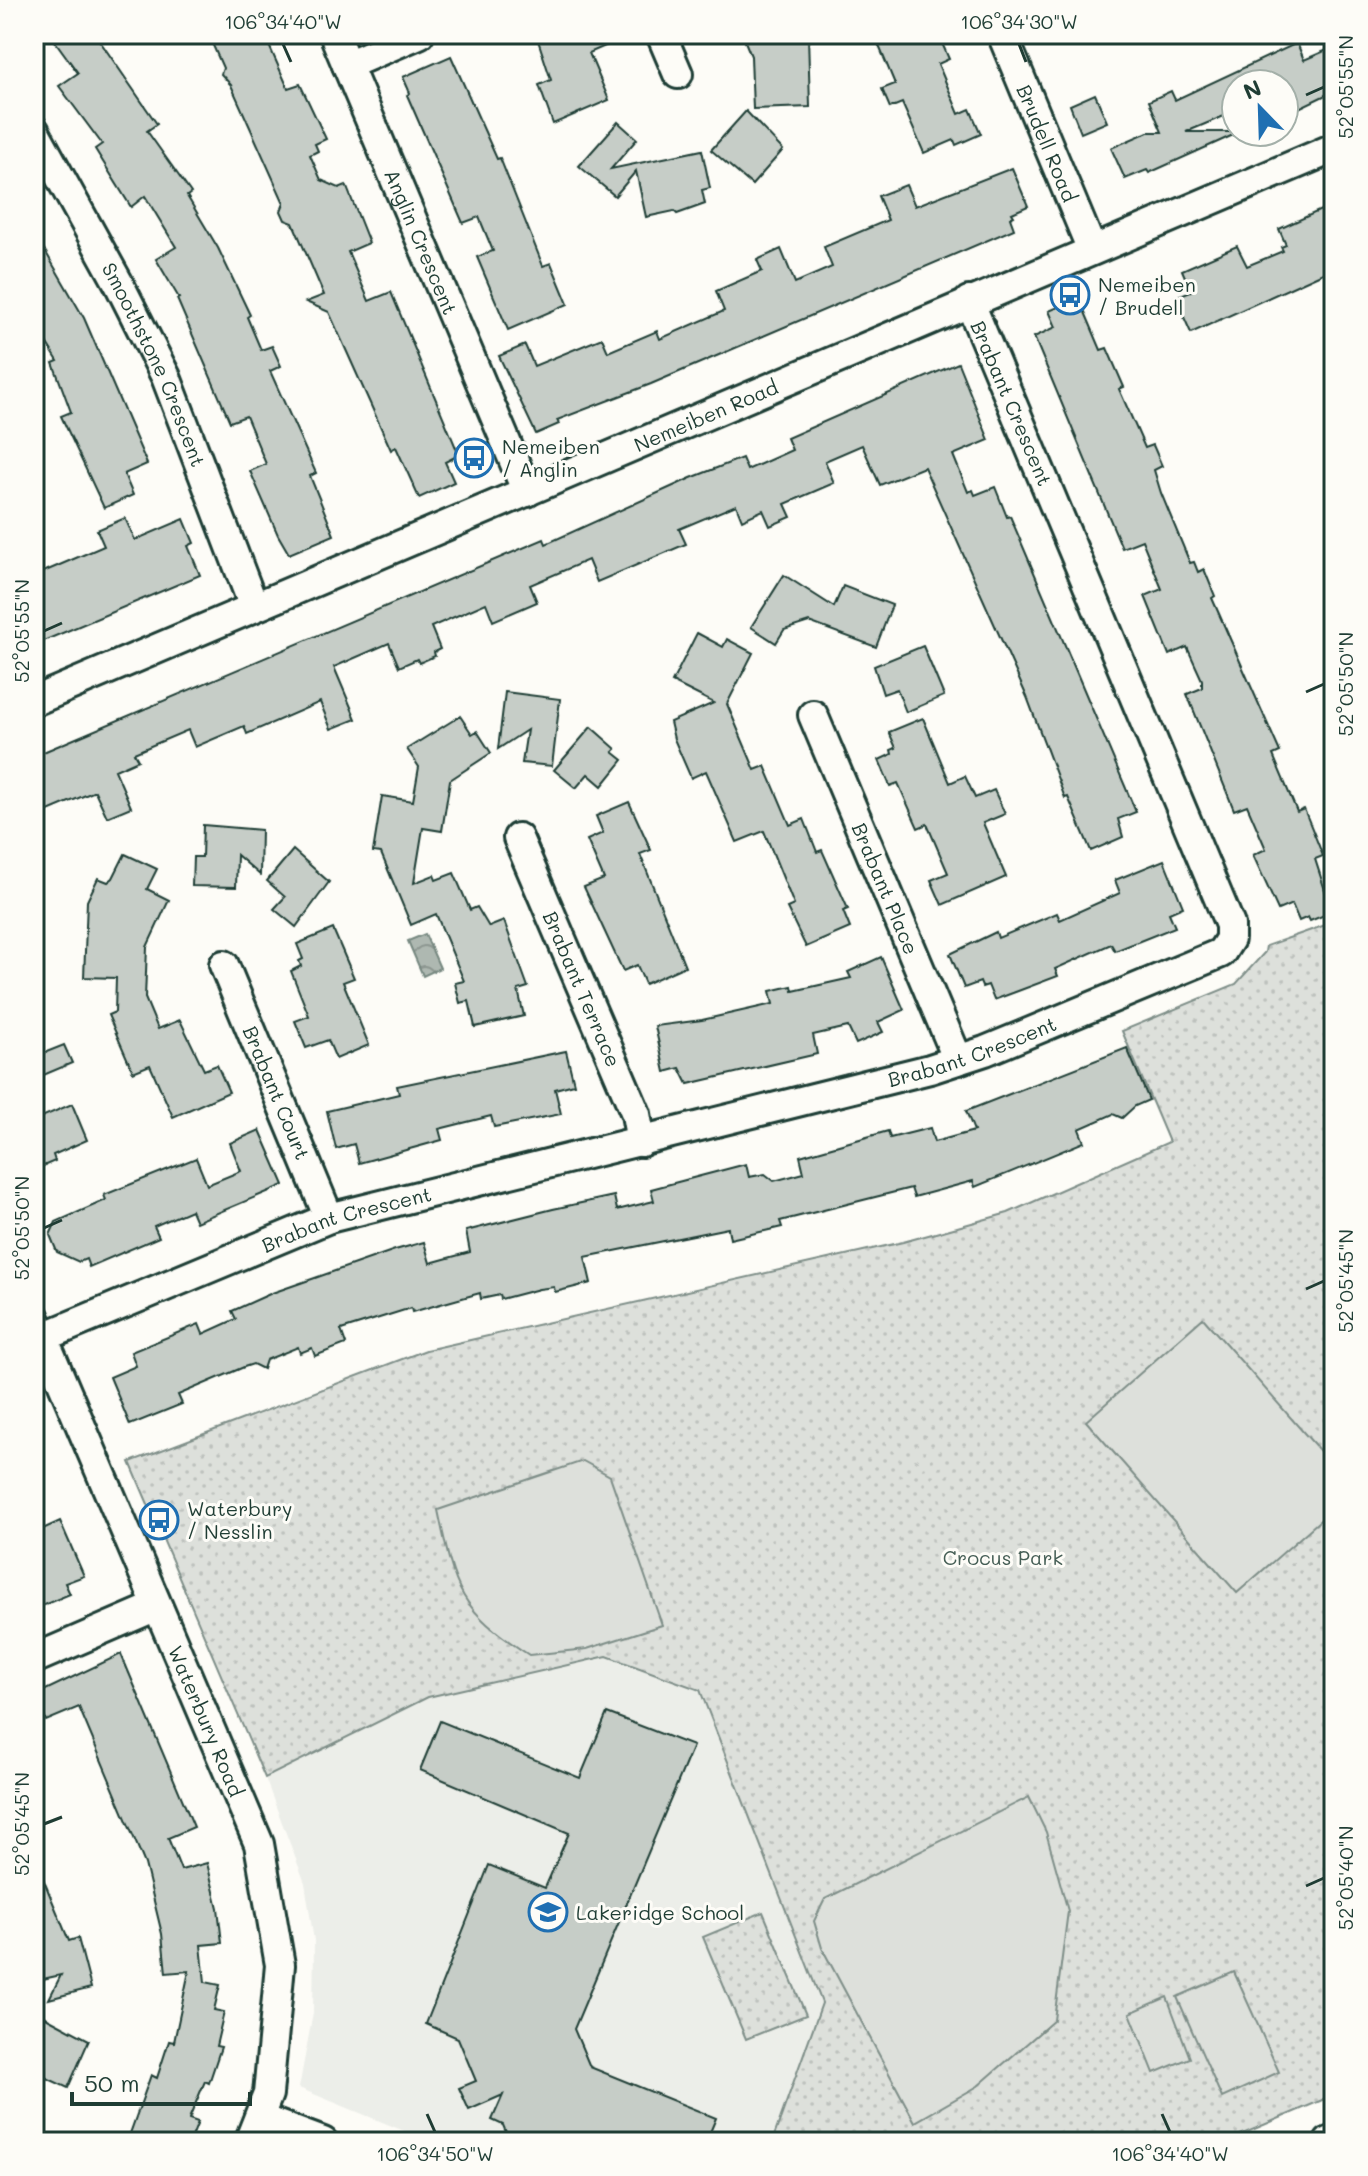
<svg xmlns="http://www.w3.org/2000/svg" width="1368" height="2176" viewBox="0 0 1368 2176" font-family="Mali,sans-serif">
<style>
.built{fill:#eceee9}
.green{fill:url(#green-dots);stroke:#7e8e88;stroke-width:2}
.pitch{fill:#dde0db;stroke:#7e8e88;stroke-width:2}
.water{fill:url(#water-waves);stroke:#75877f;stroke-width:2}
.building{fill:#c6cdc7;stroke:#1f3d34;stroke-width:2}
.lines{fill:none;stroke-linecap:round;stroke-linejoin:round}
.minor-casing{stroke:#1f3d34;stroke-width:34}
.minor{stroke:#fdfcf7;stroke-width:28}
.ticks{fill:none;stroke:#1f3d34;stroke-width:3}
.labels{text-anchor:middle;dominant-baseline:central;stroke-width:6;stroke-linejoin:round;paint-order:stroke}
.street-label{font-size:20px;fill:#1f3d34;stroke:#fdfcf7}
.poi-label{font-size:20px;fill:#1f3d34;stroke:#fdfcf7;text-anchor:start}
.park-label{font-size:20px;fill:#455e55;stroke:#fdfcf7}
.neatline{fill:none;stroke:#1f3d34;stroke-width:3}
.ticks-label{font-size:20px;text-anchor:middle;fill:#1f3d34}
</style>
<defs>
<pattern id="green-dots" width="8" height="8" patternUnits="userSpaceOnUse" patternTransform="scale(2)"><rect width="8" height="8" fill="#dde0db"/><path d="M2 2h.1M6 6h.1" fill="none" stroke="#bdc1bd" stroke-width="1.8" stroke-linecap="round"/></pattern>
<pattern id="water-waves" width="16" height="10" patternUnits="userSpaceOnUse" patternTransform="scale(2)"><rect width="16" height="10" fill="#aeb8b1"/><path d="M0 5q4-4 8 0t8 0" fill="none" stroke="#8d9791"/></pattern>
</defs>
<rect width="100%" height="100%" fill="#fdfcf7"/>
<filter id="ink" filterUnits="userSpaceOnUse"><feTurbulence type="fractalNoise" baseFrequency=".0125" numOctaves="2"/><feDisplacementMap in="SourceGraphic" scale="16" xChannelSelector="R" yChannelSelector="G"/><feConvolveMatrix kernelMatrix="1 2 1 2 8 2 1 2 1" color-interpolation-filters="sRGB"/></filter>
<g filter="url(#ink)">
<polygon class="built" points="607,1656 700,1690 822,2003 772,2142 431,2142 299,2088 313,2013 314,1941 305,1883 265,1778 428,1697"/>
<g class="green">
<polygon points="1334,922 1334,2095 1224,2142 772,2142 822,2003 700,1690 607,1656 428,1697 265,1778 130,1462 426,1350 903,1242 1008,1213 1169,1142 1122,1031 1236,984 1265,952 1266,946"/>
<polygon points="763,1912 806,2015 746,2039 703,1937"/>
</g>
<g class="pitch">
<polygon points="1203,1318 1334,1467 1334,1508 1237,1593 1086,1421"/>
<path d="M 583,1461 L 610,1476 L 662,1625 L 587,1649 L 529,1655 C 458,1608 455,1591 438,1510 Z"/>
<polygon points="1029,1797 1046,1832 1068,1911 1054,2020 978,2086 915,2122 822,1948 814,1921 825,1899"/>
<polygon points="1234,1972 1279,2072 1222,2098 1177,1997"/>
<polygon points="1167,1997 1190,2058 1154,2073 1130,2013"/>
</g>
<polygon class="water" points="425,934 440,968 423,976 408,941"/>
<g class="building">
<polygon points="66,34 95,34 157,124 147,131 191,193 187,196 218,248 250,315 247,317 261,350 272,346 281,366 270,371 316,473 310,476 334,535 289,554 278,535 250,471 266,464 246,416 230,422 177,299 179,298 156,259 176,247 145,196 131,207 95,149 102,144 59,86 78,73 55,41"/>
<polygon points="208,34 264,34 288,88 300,84 326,139 315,144 318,151 310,155 321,180 339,188 346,185 369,243 348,252 369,301 391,292 459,455 445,462 454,482 419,498 396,447 391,450 329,312 306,302 324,295 293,223 285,220 281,211 284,203 231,85 221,74 223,68"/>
<polygon points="536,34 633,34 589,53 609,100 553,124 539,85 551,80"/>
<polygon points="742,34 808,34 810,107 753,109 751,56"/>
<polygon points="874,34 938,34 949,59 938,64 959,114 970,109 981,134 956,145 954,140 924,153 902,103 890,108 882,89 895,84"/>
<polygon points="1297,43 1304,60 1334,47 1334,91 1299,108 1290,88 1284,90 1284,84 1236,84 1236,111 1186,132 1240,132 1149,173 1147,170 1125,179 1111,148 1148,132 1162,132 1149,101 1171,91 1175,100"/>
<polygon points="451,56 497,159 500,158 543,266 551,263 568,304 508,330 477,257 493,251 479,217 463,223 407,95 410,93 403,77"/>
<polygon points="1095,94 1107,122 1081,133 1070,105"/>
<polygon points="746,111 783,150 752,185 711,150"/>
<polygon points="618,122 637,139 611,169 702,150 710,188 702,190 705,204 677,214 674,211 646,217 636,171 615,196 579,166"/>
<polygon points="1012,168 1028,206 1012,213 1014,216 1010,218 1014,229 651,384 557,420 559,424 536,434 499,356 525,345 534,366 602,338 608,352 657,331 660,339 724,311 716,291 762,271 757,260 781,249 795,283 832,267 824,247 888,220 878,196 906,185 915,206"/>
<polygon points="1334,204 1334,268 1191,333 1175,297 1191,291 1182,270 1237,246 1247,266 1283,251 1281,247 1286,245 1279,229"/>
<polygon points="34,232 84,318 147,464 124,474 133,495 104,508 61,416 71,412 53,363 58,361 34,323"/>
<polygon points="1079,298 1101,350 1107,348 1124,387 1119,389 1145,448 1153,445 1162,466 1154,470 1161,493 1190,563 1194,562 1198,572 1204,569 1215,596 1212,598 1280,752 1273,755 1297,812 1304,809 1323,856 1315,859 1332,912 1310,921 1308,917 1299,921 1292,904 1278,910 1253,855 1266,849 1247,805 1234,810 1187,694 1202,688 1202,680 1187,647 1169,655 1145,596 1162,589 1142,540 1122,548 1034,337 1056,327 1049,311"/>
<polygon points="958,363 989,440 953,455 968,492 973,490 975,495 995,487 1007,517 1010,516 1136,812 1118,819 1123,837 1091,851 1068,797 1065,798 1027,697 924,467 880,485 862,445 825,461 834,483 785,504 791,517 770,526 763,510 742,520 736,505 679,529 686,544 597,582 588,560 530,585 537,602 493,621 486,603 431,627 440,649 434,652 435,656 419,663 417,659 399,667 389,643 334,667 356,719 331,729 320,702 247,734 244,726 195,747 188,730 134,753 138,760 115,770 131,807 107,817 95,791 34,817 34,756 544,539 546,544 691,478 742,458 747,470 792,450 787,438"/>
<polygon points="125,518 135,540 184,519 194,543 188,546 200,575 34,645 34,576 104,546 97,530"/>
<polygon points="784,575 834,607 843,586 892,605 876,647 809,622 784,630 776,643 751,627"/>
<polygon points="697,633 723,647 727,639 753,653 727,704 755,770 765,766 790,825 804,819 817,852 822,850 848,909 843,911 850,928 806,947 787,908 794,905 764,831 737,842 706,771 691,778 674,739 670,722 714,703 672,682"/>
<polygon points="923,646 944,696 906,712 897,689 883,694 874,666"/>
<polygon points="505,692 560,699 552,766 522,763 527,730 498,749"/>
<polygon points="460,716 472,734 477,731 491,753 450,780 442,831 423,828 414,883 434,875 436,880 454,873 470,910 477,907 489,927 504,921 528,987 518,990 524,1016 475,1027 469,1001 460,1003 455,983 464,981 436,914 411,925 381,853 373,852 382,796 413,801 419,767 407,749"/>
<polygon points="923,718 950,783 965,776 975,798 994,790 1005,814 983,823 1006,877 942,905 931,880 948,873 927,824 918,828 898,783 890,786 879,760 892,754 891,750 896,748 889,732"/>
<polygon points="591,727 616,749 613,752 623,760 602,786 588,774 576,788 554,770"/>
<polygon points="629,802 651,850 640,854 685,966 645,984 637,965 623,971 584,887 604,879 587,840 603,833 596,816"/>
<polygon points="203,825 261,830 260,875 237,855 236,887 192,886 193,857 202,857"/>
<polygon points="293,850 329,882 296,927 274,909 285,897 267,881"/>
<polygon points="125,854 157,869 147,889 169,900 147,947 145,998 158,1029 180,1020 204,1070 217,1065 229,1092 173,1117 150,1065 133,1072 108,1015 115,1012 116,978 84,977 87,901 98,878 108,882 113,878"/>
<polygon points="1164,860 1183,907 1169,913 1175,927 1115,951 1111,944 1055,969 1058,976 994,1000 988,985 982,987 980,982 964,988 950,954 996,932 998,938 1057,913 1060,920 1120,893 1115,880"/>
<polygon points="333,929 354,978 343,982 369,1045 336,1059 328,1040 306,1048 295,1021 309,1016 291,971 301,966 299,961 303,959 297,944"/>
<polygon points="881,957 904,1010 878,1022 883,1032 856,1044 848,1027 813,1035 817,1054 688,1084 680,1068 665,1072 655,1026 702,1020 773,1004 770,991 792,986 793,991 851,978 848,972"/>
<polygon points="64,1045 72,1063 34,1079 34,1057"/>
<polygon points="1127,1048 1149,1100 1135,1106 1122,1118 1113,1114 1079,1129 1084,1142 975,1187 973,1181 914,1197 911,1188 780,1221 782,1227 730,1239 728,1228 585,1257 591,1283 555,1292 554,1287 539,1289 501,1299 500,1295 481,1299 480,1293 412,1312 411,1308 341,1330 346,1344 315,1356 312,1348 300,1353 298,1347 266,1360 263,1369 253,1364 244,1367 178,1395 182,1404 130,1425 110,1377 136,1366 131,1352 199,1324 203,1334 236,1319 232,1311 272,1293 395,1250 424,1242 430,1263 470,1252 466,1231 553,1209 614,1196 617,1210 654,1201 651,1189 746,1164 749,1177 765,1174 774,1181 804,1173 800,1156 888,1131 890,1138 930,1128 934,1142 974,1131 966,1111"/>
<polygon points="566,1051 574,1084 555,1089 561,1114 494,1127 491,1116 439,1129 442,1140 359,1163 354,1144 336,1149 327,1111 399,1094 397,1086"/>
<polygon points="72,1104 87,1140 53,1155 55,1161 34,1170 34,1111 37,1119"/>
<polygon points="260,1130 284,1185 196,1222 191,1210 154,1226 159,1237 89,1267 86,1259 79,1262 57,1252 50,1235 56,1222 106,1200 104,1195 196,1158 207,1185 241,1171 230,1143"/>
<polygon points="60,1521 84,1576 65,1583 70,1594 34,1609 34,1533"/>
<polygon points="121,1654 194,1827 168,1838 181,1870 207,1863 218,1908 222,1943 201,1945 205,1982 220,1985 214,2010 224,2012 216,2046 221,2047 209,2083 205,2081 189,2119 198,2122 190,2142 127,2142 151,2075 157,2078 169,2041 174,2042 189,1971 166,1973 162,1934 145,1864 79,1707 46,1721 35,1695"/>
<polygon points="607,1713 693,1746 574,2029 590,2067 716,2118 706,2142 547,2142 521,2132 508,2137 503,2125 492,2120 503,2095 469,2110 459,2088 476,2081 458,2038 426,2024 489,1865 545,1888 569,1833 420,1770 440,1721 580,1778"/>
<polygon points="34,1857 69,1941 78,1938 91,1988 49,1999 61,1975 34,1981"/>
<polygon points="42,2015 89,2040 68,2088 34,2072 34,2032"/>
</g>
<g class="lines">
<defs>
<g id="minor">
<polyline points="334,34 347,65"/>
<path id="s1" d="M 419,34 L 347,65 L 527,492"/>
<polyline points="661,34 678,74"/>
<path id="s2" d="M 1002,34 L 1092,250"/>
<path id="s3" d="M 34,130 L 119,284 L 166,377 L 254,607"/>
<path id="s4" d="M 34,701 L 1334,148"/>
<path id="s5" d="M 813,715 L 958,1060"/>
<path id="s6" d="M 518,838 L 636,1114 L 641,1142"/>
<path id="s7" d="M 224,965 L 329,1218"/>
<path id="s8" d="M 34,1316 L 259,1844 L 280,1965 L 268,2094 L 249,2142"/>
<path id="s9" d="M 34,1341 L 329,1218 L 930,1069 L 985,1051 L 1221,953 L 1230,939 L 1230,925 L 969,301"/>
<polyline points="34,1659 157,1606"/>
<polyline points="259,2118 323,2142"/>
<polyline points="1329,2142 1334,2140"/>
</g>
</defs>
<use href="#minor" class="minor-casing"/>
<use href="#minor" class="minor"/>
</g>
</g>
<path class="ticks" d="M 283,44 L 291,62M 1019,44 L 1026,62M 1306,95 L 1324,87M 44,631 L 62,623M 1306,692 L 1324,684M 44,1228 L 62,1220M 1306,1289 L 1324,1281M 44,1824 L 62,1817M 1306,1886 L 1324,1878M 427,2114 L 435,2132M 1162,2114 L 1170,2132"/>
<defs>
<symbol id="bus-ring" viewBox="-11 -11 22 22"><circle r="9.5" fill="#fdfcf7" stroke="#1f6fb2" stroke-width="1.5"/><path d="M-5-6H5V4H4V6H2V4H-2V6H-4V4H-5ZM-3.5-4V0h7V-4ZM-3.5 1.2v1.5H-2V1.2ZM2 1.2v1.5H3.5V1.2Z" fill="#1f6fb2"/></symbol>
<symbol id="school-ring" viewBox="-11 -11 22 22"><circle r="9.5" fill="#fdfcf7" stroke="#1f6fb2" stroke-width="1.5"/><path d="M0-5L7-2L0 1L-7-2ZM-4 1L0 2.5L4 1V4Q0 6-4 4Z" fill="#1f6fb2"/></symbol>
</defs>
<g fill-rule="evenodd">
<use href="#bus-ring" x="1048" y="273" width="44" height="44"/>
<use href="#bus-ring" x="452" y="436" width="44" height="44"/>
<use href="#bus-ring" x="137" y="1498" width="44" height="44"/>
<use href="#school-ring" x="526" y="1890" width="44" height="44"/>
</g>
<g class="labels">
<g class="street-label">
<text stroke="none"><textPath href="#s2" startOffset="118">Brudell Road</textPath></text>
<text stroke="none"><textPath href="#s1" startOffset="270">Anglin Crescent</textPath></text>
<text stroke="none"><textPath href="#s3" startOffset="264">Smoothstone Crescent</textPath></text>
<text transform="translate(1012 403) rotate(67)">Brabant Crescent</text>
<text stroke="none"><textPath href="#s4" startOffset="730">Nemeiben Road</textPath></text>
<text stroke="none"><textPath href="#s5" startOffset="188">Brabant Place</textPath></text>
<text stroke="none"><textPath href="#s6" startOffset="164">Brabant Terrace</textPath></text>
<text stroke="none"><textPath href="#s9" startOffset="984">Brabant Crescent</textPath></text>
<text stroke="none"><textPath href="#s7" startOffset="138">Brabant Court</textPath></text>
<text stroke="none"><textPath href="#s9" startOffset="336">Brabant Crescent</textPath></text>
<text stroke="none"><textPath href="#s8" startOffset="440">Waterbury Road</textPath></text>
</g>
<g class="poi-label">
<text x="1098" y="284">Nemeiben<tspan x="1098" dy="23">/ Brudell</tspan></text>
<text x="502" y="446">Nemeiben<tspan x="502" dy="23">/ Anglin</tspan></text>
<text x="187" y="1508">Waterbury<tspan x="187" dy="23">/ Nesslin</tspan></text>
<text x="576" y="1912">Lakeridge School</text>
</g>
<g class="park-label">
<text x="1003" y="1557">Crocus Park</text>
</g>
</g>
<rect width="1368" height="2176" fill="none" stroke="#fdfcf7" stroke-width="88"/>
<g transform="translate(1260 108) rotate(337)"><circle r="38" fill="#fdfcf7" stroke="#a4b0a9" stroke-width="2"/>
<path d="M0-6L14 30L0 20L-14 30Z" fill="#1f6fb2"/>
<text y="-12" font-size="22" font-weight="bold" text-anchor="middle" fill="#1f3d34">N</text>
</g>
<path d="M72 2092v12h178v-12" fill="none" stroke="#1f3d34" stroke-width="4"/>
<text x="84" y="2092" font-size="24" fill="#1f3d34" stroke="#fdfcf7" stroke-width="6" paint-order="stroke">50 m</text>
<rect x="44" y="44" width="1280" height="2088" class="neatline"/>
<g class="ticks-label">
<text x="283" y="29">106°34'40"W</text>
<text x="1019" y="29">106°34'30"W</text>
<text transform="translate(1346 87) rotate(-90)" y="7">52°05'55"N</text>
<text transform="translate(22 631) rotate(-90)" y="7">52°05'55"N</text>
<text transform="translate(1346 684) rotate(-90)" y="7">52°05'50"N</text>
<text transform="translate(22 1228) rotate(-90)" y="7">52°05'50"N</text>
<text transform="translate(1346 1281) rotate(-90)" y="7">52°05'45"N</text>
<text transform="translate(22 1824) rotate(-90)" y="7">52°05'45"N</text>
<text transform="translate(1346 1878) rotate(-90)" y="7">52°05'40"N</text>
<text x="435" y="2161">106°34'50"W</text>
<text x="1170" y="2161">106°34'40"W</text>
</g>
</svg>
